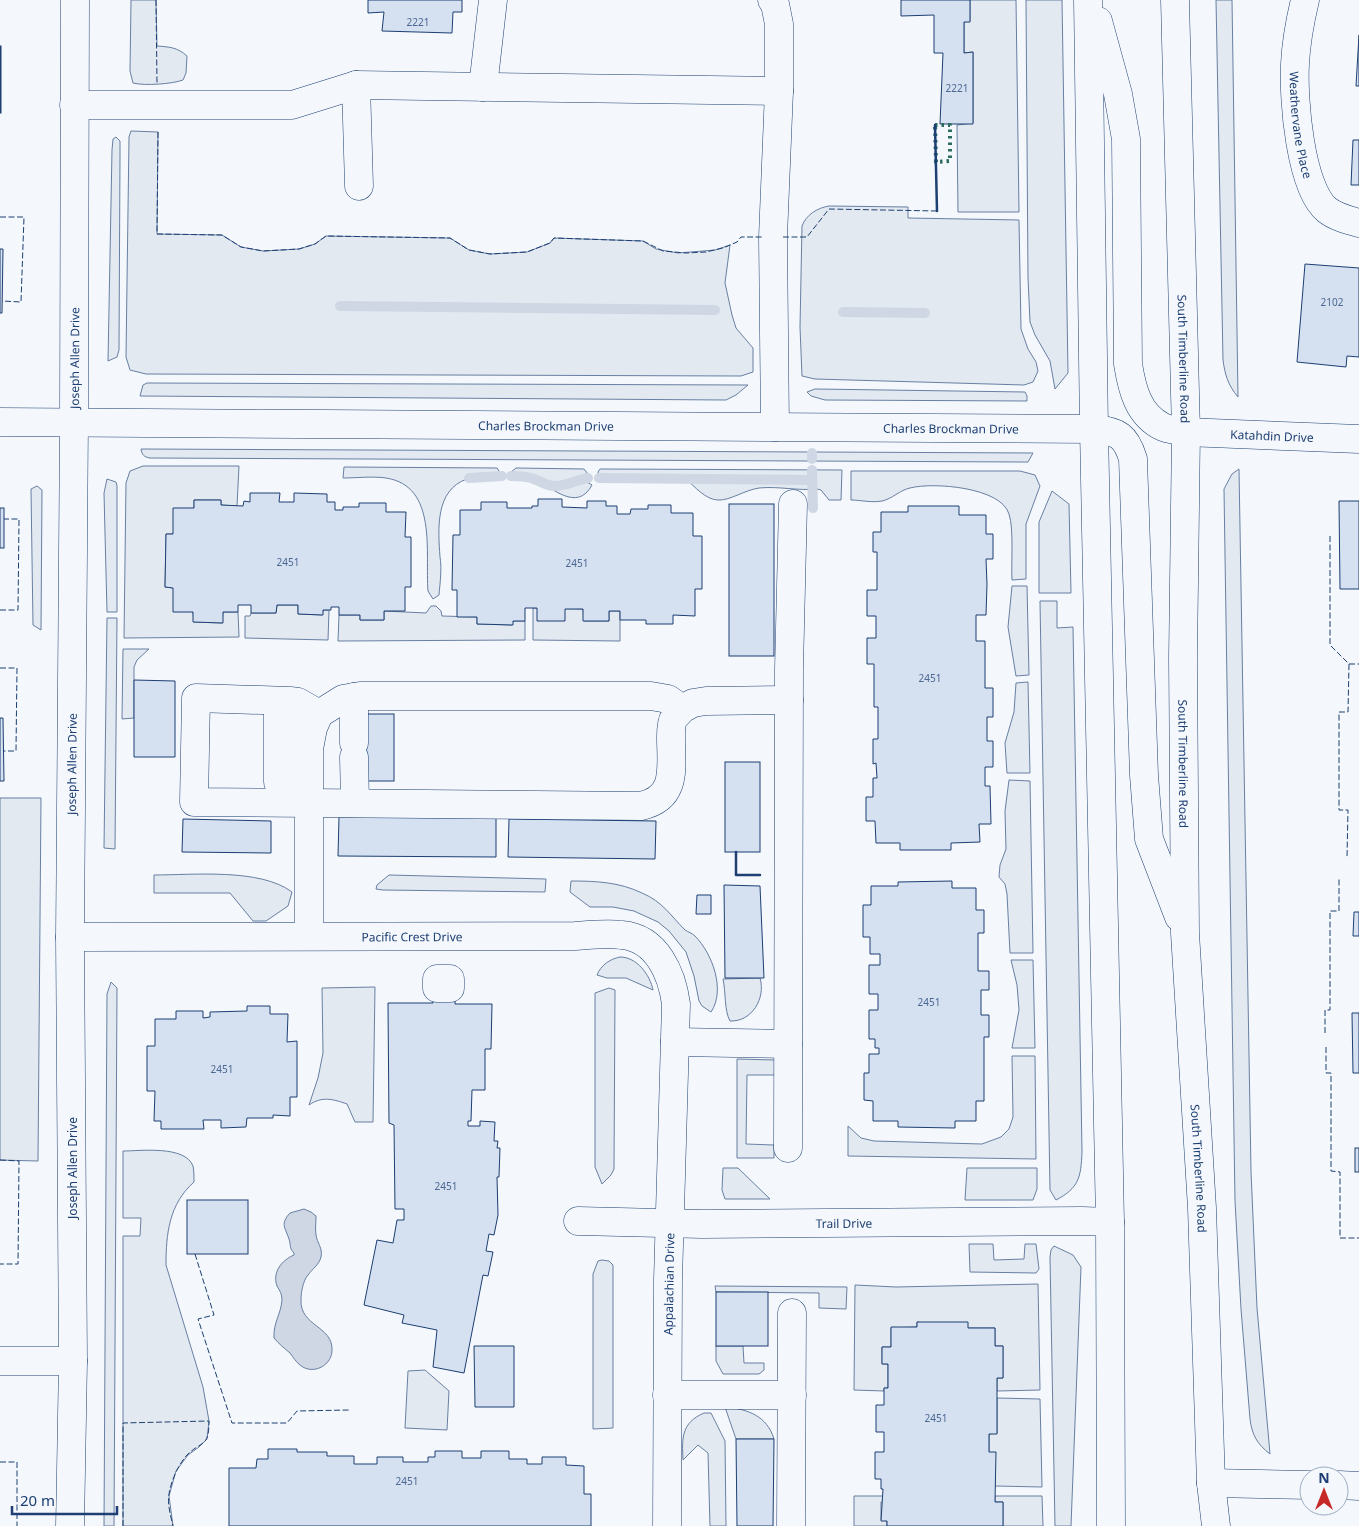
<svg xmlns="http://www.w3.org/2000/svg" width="1359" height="1526" viewBox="0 0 1359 1526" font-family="'Noto Sans',sans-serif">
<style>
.green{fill:#e3e9f0;stroke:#687fa3}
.water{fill:#cfd7e4;stroke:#687fa3}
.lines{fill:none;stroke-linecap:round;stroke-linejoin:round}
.stream{stroke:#cfd7e4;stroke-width:10}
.building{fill:#d5e0f0;stroke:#1d3f73}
.minor-casing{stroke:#1d3f73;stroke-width:29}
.major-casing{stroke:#1d3f73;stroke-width:29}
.minor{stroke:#f4f7fb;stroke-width:28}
.major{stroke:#f4f7fb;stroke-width:28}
.hedge{stroke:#2c6c60;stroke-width:4;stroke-dasharray:2.5 4;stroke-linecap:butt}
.fence{stroke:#1d3f73;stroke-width:1;stroke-dasharray:6 2.5;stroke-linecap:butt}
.wall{stroke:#1d3f73;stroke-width:2.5}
.labels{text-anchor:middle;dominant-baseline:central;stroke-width:4;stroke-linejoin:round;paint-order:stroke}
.number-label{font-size:10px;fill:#4b6792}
.street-label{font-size:12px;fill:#1d3f73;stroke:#f4f7fb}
</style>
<rect width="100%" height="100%" fill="#f4f7fb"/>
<g class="green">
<path d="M 131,0 L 156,0 L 157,46 C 169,47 177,47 187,56 L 186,73 L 183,80 C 172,84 145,86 133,83 L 130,71 Z"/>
<polygon points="970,0 1016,0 1019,212 958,212 957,125 973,123 973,52 964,53 964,22 970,21"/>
<polygon points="1026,0 1062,0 1068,373 1055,389 1050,361 1035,335 1030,322 1028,278"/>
<path d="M 1216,0 L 1232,0 L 1238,397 C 1228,385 1225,375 1223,360 Z"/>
<polygon points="131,131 158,132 157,234 222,235 241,247 263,251 299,249 315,244 326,236 450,238 469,250 490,254 527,252 550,243 554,238 643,241 656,249 678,253 715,250 730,245 725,283 732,315 736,328 753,348 753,372 741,376 146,374 130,370 126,357 129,137"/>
<polygon points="116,137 120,141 120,155 119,350 117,357 108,361 112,150 113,139"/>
<path d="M 829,206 L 908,207 L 908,218 L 1019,220 L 1021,329 L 1028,349 L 1036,362 L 1038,371 L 1033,382 L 1024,385 L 815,379 L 802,376 L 800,327 L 802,226 C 806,215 817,208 829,206 Z"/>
<polygon points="147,383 748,385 736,395 726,400 140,396 143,385"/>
<polygon points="815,389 1025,392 1027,396 1027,401 825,400 811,396 807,392"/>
<path d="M 141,449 L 1033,453 L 1028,462 L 1020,462 L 150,458 C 144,457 142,455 141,449 Z"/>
<polygon points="143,466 239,466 237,506 221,505 221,500 194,500 194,508 173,534 166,534 165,587 173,588 193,612 194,622 222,623 223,612 238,612 239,637 124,638 126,483 130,471"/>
<path d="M 344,467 L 497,468 L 502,476 C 491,477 477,475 467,479 C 435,490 438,529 440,557 C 442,569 440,583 439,595 L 433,599 L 428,591 C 425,553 438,486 386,478 C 373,476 356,478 343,478 Z"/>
<path d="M 516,468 L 584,469 L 588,474 L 587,482 L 592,485 C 577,513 552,487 534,479 C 527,476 518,476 511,476 L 510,473 Z"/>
<path d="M 600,469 L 842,470 L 841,500 L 829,500 L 821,490 L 817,489 C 798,491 778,486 759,488 C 745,490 729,501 718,500 C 706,500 694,486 686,479 L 599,478 L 598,472 Z"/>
<path d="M 1239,469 L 1251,1172 L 1257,1308 L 1270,1454 C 1257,1444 1252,1435 1250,1419 L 1241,1309 L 1235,1201 L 1224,489 L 1232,474 Z"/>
<path d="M 851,471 L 1020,471 L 1035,475 L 1040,486 L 1026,524 L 1026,579 L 1012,580 C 1011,562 1014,529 1009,514 C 1001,487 933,482 910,488 C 900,490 892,499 882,501 C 872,503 860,500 851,500 Z"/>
<polygon points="107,479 116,482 117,486 117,612 107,612 104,493"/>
<polygon points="37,486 42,490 41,630 33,625 31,489"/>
<polygon points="1052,491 1069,504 1071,593 1039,593 1039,522"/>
<polygon points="1012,586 1027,586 1029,675 1016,676 1008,627"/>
<path d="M 1040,601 L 1057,601 L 1057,628 L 1073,627 L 1082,1152 C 1081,1177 1079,1188 1056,1200 L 1050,1190 Z"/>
<polygon points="277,605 298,605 298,614 322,615 323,610 329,610 328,640 245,638 245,616 250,616 251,613 276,613"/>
<polygon points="431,606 436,606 441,611 442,616 477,617 477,624 512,625 513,621 525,621 525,640 338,641 339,615 360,615 360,620 384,620 384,611 426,613"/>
<polygon points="533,608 583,609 584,621 609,621 609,611 620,611 620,641 533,640"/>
<polygon points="107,618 117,618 115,849 104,848"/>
<polygon points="123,649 149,649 137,660 134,667 134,718 122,719"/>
<polygon points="1028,682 1030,773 1007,773 1005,743 1014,712 1016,683"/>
<polygon points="1009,780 1030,781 1033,953 1010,953 1007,894 1005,884 999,877 1000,865 1006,849 1005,811"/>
<polygon points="0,798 41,798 38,1161 0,1160"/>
<path d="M 154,875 C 193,875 260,868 292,892 L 288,906 L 266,921 L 253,921 L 230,893 L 154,893 Z"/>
<polygon points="389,875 546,879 545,892 383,890 376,889 377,885"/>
<path d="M 571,881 C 596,881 619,882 642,893 C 663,902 670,915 685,930 C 688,932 692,933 695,936 C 712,953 726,990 711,1012 L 702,1006 L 699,1001 L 694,976 L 686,952 L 669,931 L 658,922 L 634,911 L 613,907 L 590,907 L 570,892 Z"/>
<path d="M 620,957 C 637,957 650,975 653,990 L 626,978 L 607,978 L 597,975 C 601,965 610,959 620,957 Z"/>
<polygon points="1011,960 1033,960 1035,1048 1012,1048 1019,1010 1017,985"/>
<path d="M 760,978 C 766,998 752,1022 730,1021 C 724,1010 726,992 723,979 Z"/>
<polygon points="111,982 117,988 114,1526 104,1526 107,994"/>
<path d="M 375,987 L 373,1122 L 355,1122 L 347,1104 C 333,1099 322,1096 309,1105 L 318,1078 L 323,1053 L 322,988 Z"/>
<polygon points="609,988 615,990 614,1169 611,1175 602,1184 595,1167 595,993"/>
<polygon points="1012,1056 1035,1056 1036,1159 848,1156 848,1126 861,1138 874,1141 982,1144 1001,1137 1009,1129 1013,1117"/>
<polygon points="737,1059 775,1060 775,1075 747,1075 746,1144 774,1145 774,1158 737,1158"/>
<path d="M 123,1151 C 140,1151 185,1145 193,1166 C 194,1171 194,1177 194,1182 C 169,1204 166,1234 166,1265 L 203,1387 L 209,1421 L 207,1439 L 199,1447 L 188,1455 L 176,1471 L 169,1496 L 173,1526 L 123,1526 L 123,1236 L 140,1236 L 141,1218 L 123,1218 Z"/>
<polygon points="723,1168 738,1168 770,1199 725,1199 722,1190"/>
<polygon points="967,1168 1037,1168 1037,1189 1033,1200 965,1200"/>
<polygon points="969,1244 993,1244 994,1260 1024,1259 1025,1244 1036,1244 1039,1269 1036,1273 970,1272"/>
<polygon points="1054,1246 1073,1255 1081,1267 1071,1526 1055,1526 1050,1257 1051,1250"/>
<polygon points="602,1260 609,1261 613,1265 613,1428 593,1429 593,1274 598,1261"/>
<polygon points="1038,1284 1040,1390 997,1391 997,1378 1003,1378 1003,1346 995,1346 995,1328 968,1328 917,1322 917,1327 891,1328 891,1347 882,1347 882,1364 888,1364 888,1388 884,1388 884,1391 854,1390 855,1285 896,1287"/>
<polygon points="715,1286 847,1287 846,1309 819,1308 819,1293 716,1292"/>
<polygon points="716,1346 743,1346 744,1363 764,1363 764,1370 759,1374 723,1374 716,1361"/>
<polygon points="425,1370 449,1391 447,1430 405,1428 408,1371"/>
<polygon points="997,1398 1040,1399 1042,1487 995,1486 989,1452 989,1434 997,1433"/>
<path d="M 725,1407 C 748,1409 767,1416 774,1439 L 736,1439 Z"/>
<path d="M 704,1413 L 711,1413 L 725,1441 L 726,1526 L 710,1526 L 708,1453 L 698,1445 L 683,1460 C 682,1438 681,1423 704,1413 Z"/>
<polygon points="854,1496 883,1496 883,1502 881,1502 881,1520 887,1521 887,1526 854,1526"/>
<polygon points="995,1496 1042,1496 1043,1526 1003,1526 1003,1502 995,1502"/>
</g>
<path class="water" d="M 304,1209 L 311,1212 L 316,1216 C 316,1223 315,1229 316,1235 C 317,1243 323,1248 321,1257 C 319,1265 313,1268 308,1275 C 303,1281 301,1292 301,1300 C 300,1326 332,1326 332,1349 C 333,1365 313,1376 300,1365 C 296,1362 293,1357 290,1353 C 284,1348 279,1344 274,1338 C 273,1323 281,1314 282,1300 C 282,1294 280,1291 277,1286 C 272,1272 282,1260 294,1255 L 294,1253 C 289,1248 291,1245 289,1239 C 285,1227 280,1224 290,1213 Z"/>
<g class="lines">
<g class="stream">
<polyline points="340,306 715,310"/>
<polyline points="843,312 925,313"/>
<polyline points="812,453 812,459"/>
<polyline points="812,470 813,508"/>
<path d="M 511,476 C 517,476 524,476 531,478 C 538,480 545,485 553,486 C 565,487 576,480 588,478"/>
<polyline points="469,478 502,476"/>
<polyline points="599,478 812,480"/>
</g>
</g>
<g class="building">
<polygon points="368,0 462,0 462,12 453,12 452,33 382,31 384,12 368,13"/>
<polygon points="901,0 970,0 970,22 964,22 964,53 973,52 973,124 940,124 943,53 934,53 934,15 901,16"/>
<polygon points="1359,35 1359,86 1356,86"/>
<rect x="0" y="46" width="1" height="67"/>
<polygon points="1353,140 1359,140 1359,185 1351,185"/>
<polygon points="0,249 3,249 2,313 0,313"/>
<polygon points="1305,264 1359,268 1359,357 1347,356 1346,367 1297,362"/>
<polygon points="250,493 280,493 279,502 294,502 294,493 327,494 327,502 335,502 335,510 343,510 343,507 359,507 359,503 386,503 386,512 406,512 405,537 411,537 411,587 405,587 405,611 384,611 384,620 360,620 360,615 339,615 339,607 331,607 331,610 323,610 323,615 298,614 298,605 277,605 276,613 251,613 251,605 238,605 238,612 223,612 223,623 193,622 193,612 173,612 173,588 165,587 166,534 173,534 173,508 194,508 194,500 221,500 221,505 243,506 244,501 250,502"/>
<polygon points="538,499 562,499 562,507 587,508 587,501 606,501 606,506 617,506 617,514 630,514 631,509 648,509 648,505 671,505 671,513 693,513 693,536 702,536 702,589 695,589 695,616 673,615 673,624 646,624 646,620 620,620 620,611 609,611 609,621 583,621 583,609 565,609 565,621 537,621 537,608 525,608 525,621 513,621 513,625 477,624 477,617 457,617 457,590 452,590 453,535 460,535 460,510 481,510 481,502 507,502 507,508 532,508 532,506 538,506"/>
<polygon points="1339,501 1359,501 1359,589 1340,589"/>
<rect x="729" y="504" width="45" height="152"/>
<polygon points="908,506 959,506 959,515 986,515 986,534 993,534 993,559 986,559 987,584 986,615 976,615 976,641 985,641 985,688 993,688 993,717 987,717 987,741 993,741 993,767 985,767 985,786 990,786 991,824 979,824 980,842 951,843 951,850 900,850 900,843 876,843 875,821 866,821 866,797 873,797 873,778 877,778 876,763 873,764 873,739 878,739 878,707 874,707 874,664 867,664 867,638 876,638 876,616 867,616 867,590 877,590 877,552 873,552 873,532 881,532 881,512 908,512"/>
<rect x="0" y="508" width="4" height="40"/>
<polygon points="134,680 175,681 175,757 134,757"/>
<rect x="361" y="714" width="33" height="67"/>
<polygon points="0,718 3,718 4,781 0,781"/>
<rect x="725" y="762" width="35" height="90"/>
<polygon points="339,817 496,818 496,857 338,856"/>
<polygon points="183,819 271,821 271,853 182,852"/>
<polygon points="509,819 656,821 655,859 508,857"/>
<polygon points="952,881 952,888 976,888 976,910 984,910 984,933 978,933 978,971 989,971 989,990 981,990 981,1015 989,1015 989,1037 984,1037 984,1101 976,1101 976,1121 955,1121 955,1128 898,1127 898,1121 873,1121 873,1101 864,1100 864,1073 869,1073 869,1054 879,1054 879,1048 875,1048 875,1039 869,1039 869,1010 878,1010 878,994 869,994 869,965 880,965 880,954 870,954 870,937 863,937 863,905 871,905 871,886 898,886 898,882"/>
<polygon points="724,885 760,886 764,978 725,978"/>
<polygon points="697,895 711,895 711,914 696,914"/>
<polygon points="1354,912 1359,912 1359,936 1353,936"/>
<polygon points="433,998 455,999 455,1004 492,1004 491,1049 485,1049 485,1090 472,1090 471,1121 468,1121 468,1126 480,1126 480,1121 495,1122 494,1141 498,1141 497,1148 500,1148 499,1177 497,1177 498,1215 494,1235 489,1234 486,1251 493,1252 488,1276 483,1275 464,1373 433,1367 437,1330 402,1323 404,1315 364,1305 377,1240 393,1243 397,1220 404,1220 404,1209 395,1209 394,1125 389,1123 388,1003 433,1003"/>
<polygon points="247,1006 270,1006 270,1014 288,1014 287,1042 297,1041 297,1097 290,1097 290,1116 273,1115 273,1118 247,1118 246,1127 221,1128 221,1120 203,1120 204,1129 161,1129 161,1121 154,1121 155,1091 147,1091 147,1046 155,1046 155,1019 176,1019 176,1011 203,1011 203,1018 210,1017 210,1012 247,1011"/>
<polygon points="1352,1013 1359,1013 1359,1073 1353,1073"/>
<rect x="1355" y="1148" width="4" height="24"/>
<rect x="187" y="1200" width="61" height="54"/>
<rect x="716" y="1292" width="52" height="54"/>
<polygon points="917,1322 968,1322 968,1328 995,1328 995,1346 1003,1346 1003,1378 997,1378 997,1434 989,1434 989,1452 996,1452 995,1502 1003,1502 1003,1526 887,1526 887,1521 881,1521 883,1489 881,1489 881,1479 875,1479 875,1452 884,1452 884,1432 876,1432 876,1405 884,1405 884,1388 888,1388 888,1364 882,1364 882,1347 891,1347 891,1327 917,1327"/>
<polygon points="474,1346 514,1346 514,1407 475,1407"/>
<polygon points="736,1439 774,1439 773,1526 737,1526"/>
<polygon points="268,1449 297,1449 297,1452 327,1452 327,1456 354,1456 354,1464 377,1464 377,1457 403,1457 403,1462 428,1462 428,1457 435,1457 435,1451 462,1451 462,1458 481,1458 481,1451 509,1451 509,1459 527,1459 527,1464 542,1464 542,1457 566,1457 566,1465 584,1466 584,1494 591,1494 591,1526 229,1526 229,1468 256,1468 257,1459 268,1459"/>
</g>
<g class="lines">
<defs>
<g id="minor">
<polyline points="772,0 775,4 779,24 779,91 773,237 775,427"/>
<path id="s1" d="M 1305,0 C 1300,21 1296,43 1295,64 C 1293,98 1300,188 1327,210 C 1336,217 1348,220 1359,223"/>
<polyline points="356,85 359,186"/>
<polyline points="483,87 493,0"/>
<polyline points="74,105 292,105 356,85 779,91"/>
<path id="s2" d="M 0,422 L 1094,429"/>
<path id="s3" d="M 1186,432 L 1359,439"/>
<polyline points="354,697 354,743"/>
<path d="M 682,709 C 680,712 676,715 674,718 C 671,723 671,731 671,737 C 671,767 678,798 641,806 L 194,802 L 196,698 L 290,701 L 298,702 L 319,714 L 343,699 L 360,696 L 651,696 L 668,699 L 682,709 L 693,703 L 706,701 L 789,700"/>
<polygon points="280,712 285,713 292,719 288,723 286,773 289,780 282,784 278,782 278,713"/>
<polyline points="354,757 355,802"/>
<polyline points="309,936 309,749 313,728 319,714"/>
<path id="s4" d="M 70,937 L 575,936 C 591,935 607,933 622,935 C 657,938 672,974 676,1004 L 668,1280 L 667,1526"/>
<rect x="437" y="979" width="13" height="9"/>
<polyline points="675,1042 788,1044"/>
<polyline points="788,1148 789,669 793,504"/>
<path id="s5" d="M 578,1221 L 702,1224 L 1082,1221 L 1110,1222"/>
<polyline points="0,1361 73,1361"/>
<polyline points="667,1395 792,1395"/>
<polyline points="1211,1483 1309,1485"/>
<polyline points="1339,1485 1359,1486"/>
<path id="s6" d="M 70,1526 L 73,1361 L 70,937 L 74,422 L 75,0"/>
<polyline points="791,1526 792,1313"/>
</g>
<g id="major">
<polyline points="1088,0 1094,429 1110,1222 1111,1526"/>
<path id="s7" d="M 1175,0 L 1186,432 L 1183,658 L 1185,933 L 1202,1208 L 1211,1483 L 1216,1526"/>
<path d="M 1098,21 L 1118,94 L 1126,139 L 1128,364 C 1132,389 1138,415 1163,427 C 1169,430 1179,430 1186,432"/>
<path d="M 1094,429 C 1118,431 1126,436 1133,459 L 1144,775 L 1149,839 L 1179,917"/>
</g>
</defs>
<use href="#minor" class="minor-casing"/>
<use href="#major" class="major-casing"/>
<use href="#minor" class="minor"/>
<use href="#major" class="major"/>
<polygon class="hedge" points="935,125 950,125 950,161 936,162"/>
<g class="fence">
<polyline points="156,0 157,83"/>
<polyline points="158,132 157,234 222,235 241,247 263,251 299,249 315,244 326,236 450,238 469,250 490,254 527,252 550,243 554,238 643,241 663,251 686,253 706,252 723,248 737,242 741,237 763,237"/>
<polyline points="0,217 24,217 21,302 2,301"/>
<polyline points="783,237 807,237 829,209 937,211"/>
<polyline points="1330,536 1330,645 1349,664 1348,712 1339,712 1339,810 1348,810 1347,857"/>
<polyline points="0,610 18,610 19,519 4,519"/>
<polyline points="1349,664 1359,664"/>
<polyline points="0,668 17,668 16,751 3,751"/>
<polyline points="1325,1033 1325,1010 1330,1010 1330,911 1339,911 1339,879"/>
<polyline points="1326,1047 1326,1073 1331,1073 1331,1171 1340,1172 1340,1238 1359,1238"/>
<polyline points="0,1160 19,1161 18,1264 0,1264"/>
<polyline points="195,1254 214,1315 198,1319 232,1423 287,1423 297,1411 349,1410"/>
<polyline points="0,1462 17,1462 17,1526"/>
<path d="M 123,1526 L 123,1423 L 209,1421 C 209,1448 202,1440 187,1455 C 178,1465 171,1481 169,1494 C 167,1504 171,1517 173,1526"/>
</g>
<g class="wall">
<polyline points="935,125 937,211"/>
<polyline points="736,852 736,875 760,875"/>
</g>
</g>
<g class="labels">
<g class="number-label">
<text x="418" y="22">2221</text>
<text x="957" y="88">2221</text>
<text x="1332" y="302">2102</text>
<text x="288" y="562">2451</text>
<text x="577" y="563">2451</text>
<text x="930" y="678">2451</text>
<text x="929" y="1002">2451</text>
<text x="222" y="1069">2451</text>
<text x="446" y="1186">2451</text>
<text x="936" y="1418">2451</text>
<text x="407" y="1481">2451</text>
</g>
<g class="street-label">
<text stroke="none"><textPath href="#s1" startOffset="126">Weathervane Place</textPath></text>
<text stroke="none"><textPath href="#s6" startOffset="1168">Joseph Allen Drive</textPath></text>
<text stroke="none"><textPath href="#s7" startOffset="359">South Timberline Road</textPath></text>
<text stroke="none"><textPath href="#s2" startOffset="546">Charles Brockman Drive</textPath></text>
<text stroke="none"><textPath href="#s2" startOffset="951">Charles Brockman Drive</textPath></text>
<text stroke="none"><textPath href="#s3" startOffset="86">Katahdin Drive</textPath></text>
<text stroke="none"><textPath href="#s6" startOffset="762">Joseph Allen Drive</textPath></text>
<text stroke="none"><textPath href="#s7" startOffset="764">South Timberline Road</textPath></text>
<text stroke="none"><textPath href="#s4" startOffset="342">Pacific Crest Drive</textPath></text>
<text transform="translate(72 1168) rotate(-90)">Joseph Allen Drive</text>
<text stroke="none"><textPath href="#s7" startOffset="1169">South Timberline Road</textPath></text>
<text stroke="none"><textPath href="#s5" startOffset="266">Trail Drive</textPath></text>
<text transform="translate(669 1284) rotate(-89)">Appalachian Drive</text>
</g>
</g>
<g transform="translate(1324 1491)"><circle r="24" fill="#f4f7fb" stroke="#9eadc5"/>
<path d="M0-4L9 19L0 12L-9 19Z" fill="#c62828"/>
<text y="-8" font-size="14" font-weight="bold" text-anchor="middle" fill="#1d3f73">N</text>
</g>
<path d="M12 1506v8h105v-8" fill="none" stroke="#1d3f73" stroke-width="2.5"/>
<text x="20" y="1506" font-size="15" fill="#1d3f73" stroke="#f4f7fb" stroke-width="4" paint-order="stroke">20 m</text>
</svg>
